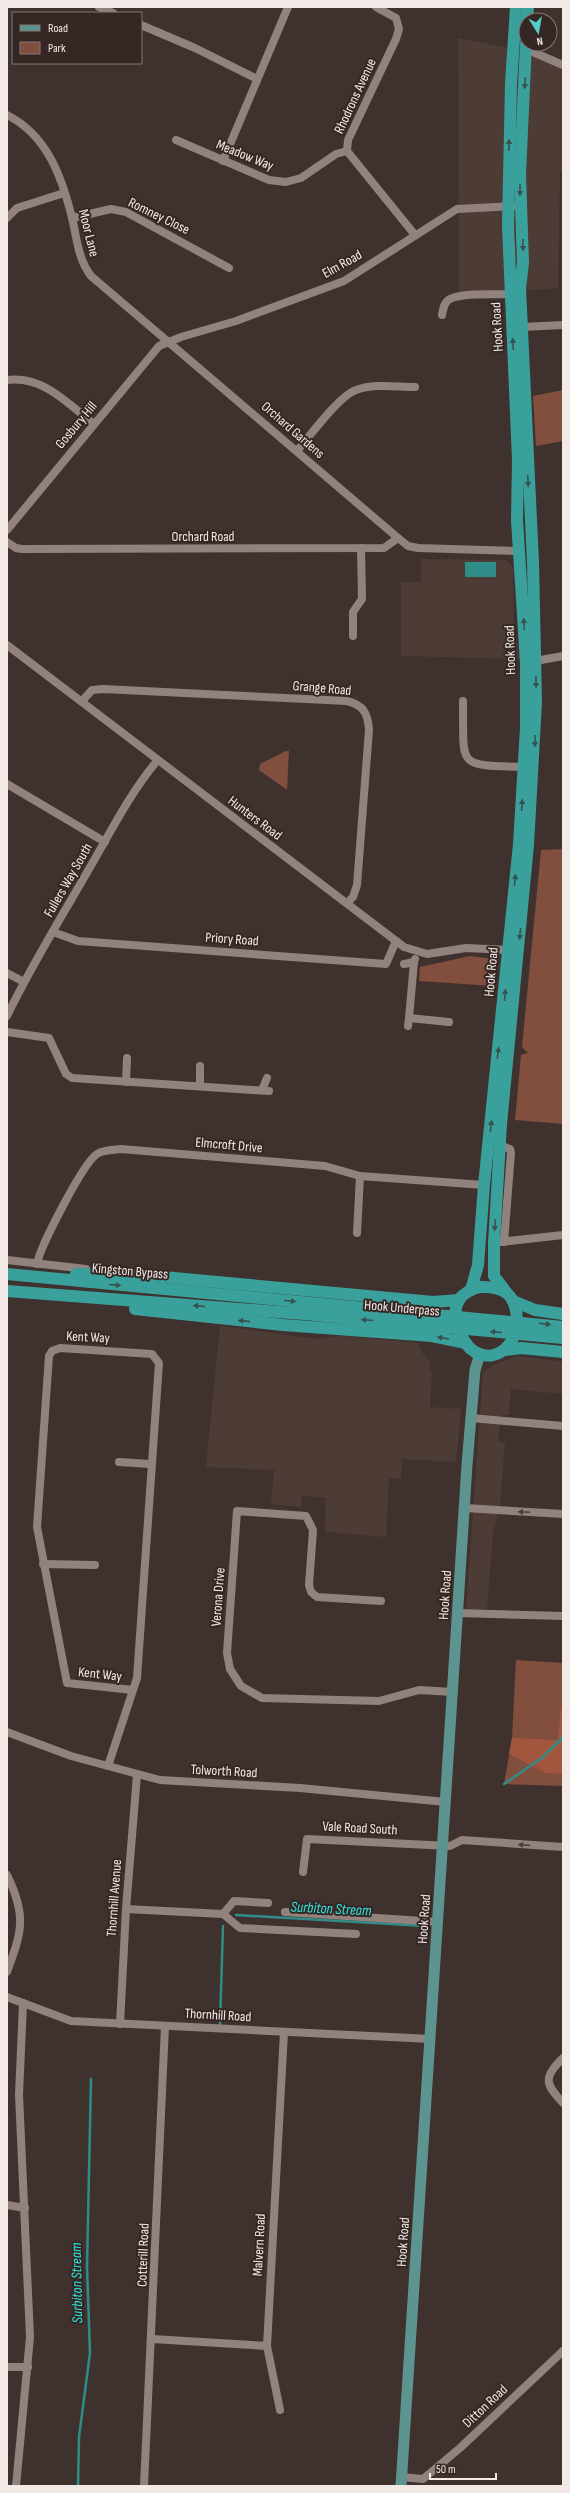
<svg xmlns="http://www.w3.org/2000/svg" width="570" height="2493" viewBox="0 0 570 2493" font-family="'Sofia Sans Condensed',sans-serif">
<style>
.built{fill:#4d3b35}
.green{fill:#824e3d}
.forest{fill:#a2563d}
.water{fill:#308c88}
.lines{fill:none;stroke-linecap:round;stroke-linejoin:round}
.stream{stroke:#308c88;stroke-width:2.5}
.minor{stroke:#92827d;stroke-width:8}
.major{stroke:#5d9490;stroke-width:11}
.highway{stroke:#3aa09c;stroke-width:12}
.oneway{fill:#37524e}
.oneway2{fill:#4c3e3a}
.labels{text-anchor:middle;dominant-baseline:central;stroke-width:4;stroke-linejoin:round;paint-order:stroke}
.street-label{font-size:14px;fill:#f3eae7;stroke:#352824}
.water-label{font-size:15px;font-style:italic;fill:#2ee6df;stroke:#352824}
</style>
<rect width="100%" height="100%" fill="#3f322e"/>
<g class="built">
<polygon points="458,38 535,53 563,65 563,173 560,173 558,288 459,296"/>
<polygon points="421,559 506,560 513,568 514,628 520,659 401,656 401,582 421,582"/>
<polygon points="220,1326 317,1339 342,1336 418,1343 423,1354 430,1361 430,1372 432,1372 430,1407 461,1409 456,1462 402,1459 401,1479 389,1478 386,1537 325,1532 326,1498 302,1495 301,1507 271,1504 274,1470 206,1467"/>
<polygon points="517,1356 563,1362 563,1394 511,1389 509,1415 501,1415 498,1442 505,1442 500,1508 493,1534 487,1609 466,1609 483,1373 492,1366"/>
</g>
<g class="green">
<polygon points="563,390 563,441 536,446 533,396"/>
<polygon points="286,751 289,751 287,790 259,770 260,764"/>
<polygon points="563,849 563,1124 515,1120 521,1055 528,1053 522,1047 541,850"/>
<polygon points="470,956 493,959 495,964 493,986 419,981 420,967"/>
<polygon points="516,1660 563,1663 563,1786 504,1784 512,1738"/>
</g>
<polygon class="forest" points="561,1709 563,1710 563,1774 546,1773 509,1754 512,1738 558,1740"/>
<rect class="water" x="465" y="562" width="31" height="15"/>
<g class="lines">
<g class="stream">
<polyline points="504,1784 543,1757 563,1737"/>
<polyline points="236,1915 425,1926"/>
<polyline points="220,2024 223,1926"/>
<polyline points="78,2486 79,2437 90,2353 87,2266 91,2079"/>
</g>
<g class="minor">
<polyline points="99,7 113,13"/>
<polyline points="376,7 396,18 399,29 396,39 348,140 347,151 415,235"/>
<polyline points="141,25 195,48 257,79"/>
<polyline points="527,44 535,53 563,65"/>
<path d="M 7,115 C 47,135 62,177 72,218 C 77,239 78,259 91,276 L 398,538 L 408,546 L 418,548 L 519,551"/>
<polyline points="176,140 269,180 286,182 301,178 336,154 347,151"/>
<polyline points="223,161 288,7"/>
<polyline points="7,218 17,208 64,193"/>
<polyline points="72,218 111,209 126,212 229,268"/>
<path d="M 442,315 C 443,309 444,302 450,299 C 462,292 496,295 511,294"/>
<polyline points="522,327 563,325"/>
<path d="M 7,380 C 43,375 68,404 94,424"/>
<path d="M 297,451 C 310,436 339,396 356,390 C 374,383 397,387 415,387"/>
<polyline points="7,530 159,346 181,337 236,321 344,281 457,209 513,206"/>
<polyline points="7,542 16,548 22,549 384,548 398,538"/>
<polyline points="353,636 353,612 362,599 361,548"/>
<polyline points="7,645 404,947 427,954 466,948 509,950"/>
<polyline points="530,662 563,656"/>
<path d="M 82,701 L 92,690 L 103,689 L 347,701 C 363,705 368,713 369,730 L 357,885 L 353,897 L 347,903"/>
<path d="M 463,701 C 464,768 455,765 524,767"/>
<polyline points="7,784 105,842"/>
<polyline points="53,932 78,941 386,964 396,941"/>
<polyline points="404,964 414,962 415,959"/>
<polyline points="7,973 24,982"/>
<path d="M 7,1016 C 31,966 61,918 89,869 C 110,833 130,793 157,761"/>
<polyline points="409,1018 414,962"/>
<polyline points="408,1026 409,1018 449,1022"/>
<polyline points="7,1032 49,1038 66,1074 72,1078 269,1091"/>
<polyline points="126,1082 127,1058"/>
<polyline points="200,1086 200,1066"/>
<polyline points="262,1090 267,1078"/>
<polyline points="500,1145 510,1149 511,1153 504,1242"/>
<polyline points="357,1233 360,1176"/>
<polyline points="500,1242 563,1235"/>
<polyline points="7,1260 86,1269"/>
<path d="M 37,1264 C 40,1247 83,1163 97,1154 C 103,1150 113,1150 121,1149 L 325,1166 L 360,1176 L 484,1185"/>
<polyline points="471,1418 563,1426"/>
<polyline points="119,1462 150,1464"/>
<polyline points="465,1508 563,1514"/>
<polyline points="43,1564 95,1565"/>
<polyline points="381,1601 317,1597 311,1592 309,1585 313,1530 306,1516 237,1511 227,1653 230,1669 241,1686 262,1698 379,1701 419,1690 453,1692"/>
<polyline points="459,1613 563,1616"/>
<polyline points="7,1732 71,1756 160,1780 300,1788 446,1802"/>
<polyline points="108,1766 137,1678 159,1363 152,1354 60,1348 52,1351 49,1356 37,1527 67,1683 133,1690"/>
<polyline points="303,1872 307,1839 450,1846 462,1840 563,1847"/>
<path d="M 7,1875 C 27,1916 22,1931 7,1972"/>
<polyline points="126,1909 223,1914"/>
<polyline points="285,1912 438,1922"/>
<polyline points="223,1914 240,1928 356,1934"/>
<polyline points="223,1914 234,1901 268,1903"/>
<polyline points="7,1997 71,2021 431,2039"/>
<polyline points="120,2024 126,1909 137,1775"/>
<path d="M 563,2058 C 543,2077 545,2084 563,2103"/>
<polyline points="7,2205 25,2208"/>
<polyline points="152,2339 267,2346 284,2032"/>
<polyline points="267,2346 280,2410"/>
<polyline points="7,2367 28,2367"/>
<polyline points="402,2477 423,2479 460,2448 563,2351"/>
<polyline points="16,2486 30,2337 19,2095 23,2003"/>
<polyline points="144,2486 165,2026"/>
</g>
<polyline class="major" points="401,2486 467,1465 475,1370 480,1354"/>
<g class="highway">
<polyline points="527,20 528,7"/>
<polyline points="7,1274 563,1327"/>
<polyline points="76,1274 152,1276 433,1302 459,1300"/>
<path d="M 480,1287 C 506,1286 517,1296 517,1323 C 516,1344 497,1364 475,1352 C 461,1344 450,1314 459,1300 C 464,1292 472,1289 480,1287 Z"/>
<polyline points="471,1290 478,1265 484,1185 519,844 526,728 526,663 517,520 518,460 508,226 511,84 516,7"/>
<polyline points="7,1291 304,1314 563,1338"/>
<polyline points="506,1292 494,1276 494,1243 501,1124 528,845 536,702 533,563 520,288 523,263 520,174 526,44"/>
<polyline points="513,1301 535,1310 563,1314"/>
<polyline points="135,1309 283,1325 432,1336 466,1343"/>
<polyline points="505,1350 521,1348 563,1352"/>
</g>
</g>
<defs><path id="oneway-solid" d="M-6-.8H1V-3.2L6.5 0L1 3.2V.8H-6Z"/></defs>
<g class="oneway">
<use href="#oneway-solid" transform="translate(525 83) rotate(93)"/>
<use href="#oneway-solid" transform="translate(509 145) rotate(-89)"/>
<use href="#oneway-solid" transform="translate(520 190) rotate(90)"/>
<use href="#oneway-solid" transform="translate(523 245) rotate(89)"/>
<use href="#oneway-solid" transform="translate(513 344) rotate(-93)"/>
<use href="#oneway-solid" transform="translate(528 481) rotate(87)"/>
<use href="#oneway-solid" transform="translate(524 624) rotate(-93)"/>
<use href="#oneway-solid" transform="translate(536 682) rotate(90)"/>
<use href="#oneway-solid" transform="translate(535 741) rotate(92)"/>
<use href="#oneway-solid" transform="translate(522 805) rotate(-86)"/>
<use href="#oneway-solid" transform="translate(515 880) rotate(-84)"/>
<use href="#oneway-solid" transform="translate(520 934) rotate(95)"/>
<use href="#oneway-solid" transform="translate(505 995) rotate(-85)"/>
<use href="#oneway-solid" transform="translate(498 1053) rotate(-82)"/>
<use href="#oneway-solid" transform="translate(491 1126) rotate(-84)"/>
<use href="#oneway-solid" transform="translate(495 1225) rotate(94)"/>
<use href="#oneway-solid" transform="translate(115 1285) rotate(5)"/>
<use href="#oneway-solid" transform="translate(290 1301) rotate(5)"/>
<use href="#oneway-solid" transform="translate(199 1306) rotate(-175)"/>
<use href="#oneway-solid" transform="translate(367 1320) rotate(-175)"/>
<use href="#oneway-solid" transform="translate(244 1321) rotate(-174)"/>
<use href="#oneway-solid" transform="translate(545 1324) rotate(7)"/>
<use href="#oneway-solid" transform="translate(496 1332) rotate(-175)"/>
<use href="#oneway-solid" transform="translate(443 1338) rotate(-170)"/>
</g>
<g class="oneway2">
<use href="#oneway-solid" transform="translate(524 1512) rotate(-177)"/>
<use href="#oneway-solid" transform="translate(524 1845) rotate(-176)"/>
</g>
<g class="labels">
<g class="street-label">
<text transform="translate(355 96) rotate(-65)">Rhodrons Avenue</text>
<text transform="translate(245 155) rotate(22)">Meadow Way</text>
<text transform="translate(159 216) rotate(26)">Romney Close</text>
<text transform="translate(89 233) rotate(76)">Moor Lane</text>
<text transform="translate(342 264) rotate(-29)">Elm Road</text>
<text transform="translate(497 327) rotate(-93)">Hook Road</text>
<text transform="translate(76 425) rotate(-50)">Gosbury Hill</text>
<text transform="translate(293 430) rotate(41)">Orchard Gardens</text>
<text x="203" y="536">Orchard Road</text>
<text transform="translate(510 650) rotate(-92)">Hook Road</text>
<text transform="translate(322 688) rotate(5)">Grange Road</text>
<text transform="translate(255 818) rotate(37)">Hunters Road</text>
<text transform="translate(68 880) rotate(-60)">Fullers Way South</text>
<text transform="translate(232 939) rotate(4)">Priory Road</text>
<text transform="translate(491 972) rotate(-85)">Hook Road</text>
<text transform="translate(229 1145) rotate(5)">Elmcroft Drive</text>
<text transform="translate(130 1271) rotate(5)">Kingston Bypass</text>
<text transform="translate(402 1308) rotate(5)">Hook Underpass</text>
<text transform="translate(88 1337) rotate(3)">Kent Way</text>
<text transform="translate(445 1595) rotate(-86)">Hook Road</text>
<text transform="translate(218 1597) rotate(-86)">Verona Drive</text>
<text transform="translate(100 1674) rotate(6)">Kent Way</text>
<text transform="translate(224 1771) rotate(3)">Tolworth Road</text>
<text transform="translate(360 1828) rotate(3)">Vale Road South</text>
<text transform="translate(114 1898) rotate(-86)">Thornhill Avenue</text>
<text transform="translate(424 1919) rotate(-86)">Hook Road</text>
<text transform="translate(218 2015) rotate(3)">Thornhill Road</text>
<text transform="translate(403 2242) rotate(-86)">Hook Road</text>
<text transform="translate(259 2245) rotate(-87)">Malvern Road</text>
<text transform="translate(143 2255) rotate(-88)">Cotterill Road</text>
<text transform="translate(485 2406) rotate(-43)">Ditton Road</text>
</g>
<g class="water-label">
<text transform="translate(331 1909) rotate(3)">Surbiton Stream</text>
<text transform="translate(77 2283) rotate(-91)">Surbiton Stream</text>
</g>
</g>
<rect width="570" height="2493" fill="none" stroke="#f3eae7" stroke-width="16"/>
<rect x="12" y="12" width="130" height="52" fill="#352824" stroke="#817672"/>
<rect x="20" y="25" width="20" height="6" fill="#5d9490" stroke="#817672"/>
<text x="48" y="32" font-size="12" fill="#f3eae7">Road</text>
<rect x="20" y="42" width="20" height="12" fill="#824e3d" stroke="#817672"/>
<text x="48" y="52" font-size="12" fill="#f3eae7">Park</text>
<g transform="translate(538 32) rotate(169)"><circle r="19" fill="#352824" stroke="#817672"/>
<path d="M0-3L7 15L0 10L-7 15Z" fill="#54cdc8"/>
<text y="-6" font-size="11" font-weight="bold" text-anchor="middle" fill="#f3eae7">N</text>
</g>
<path d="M430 2473v6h66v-6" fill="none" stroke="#f3eae7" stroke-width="2"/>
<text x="436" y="2473" font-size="12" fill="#f3eae7" stroke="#352824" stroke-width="3" paint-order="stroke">50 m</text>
</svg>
